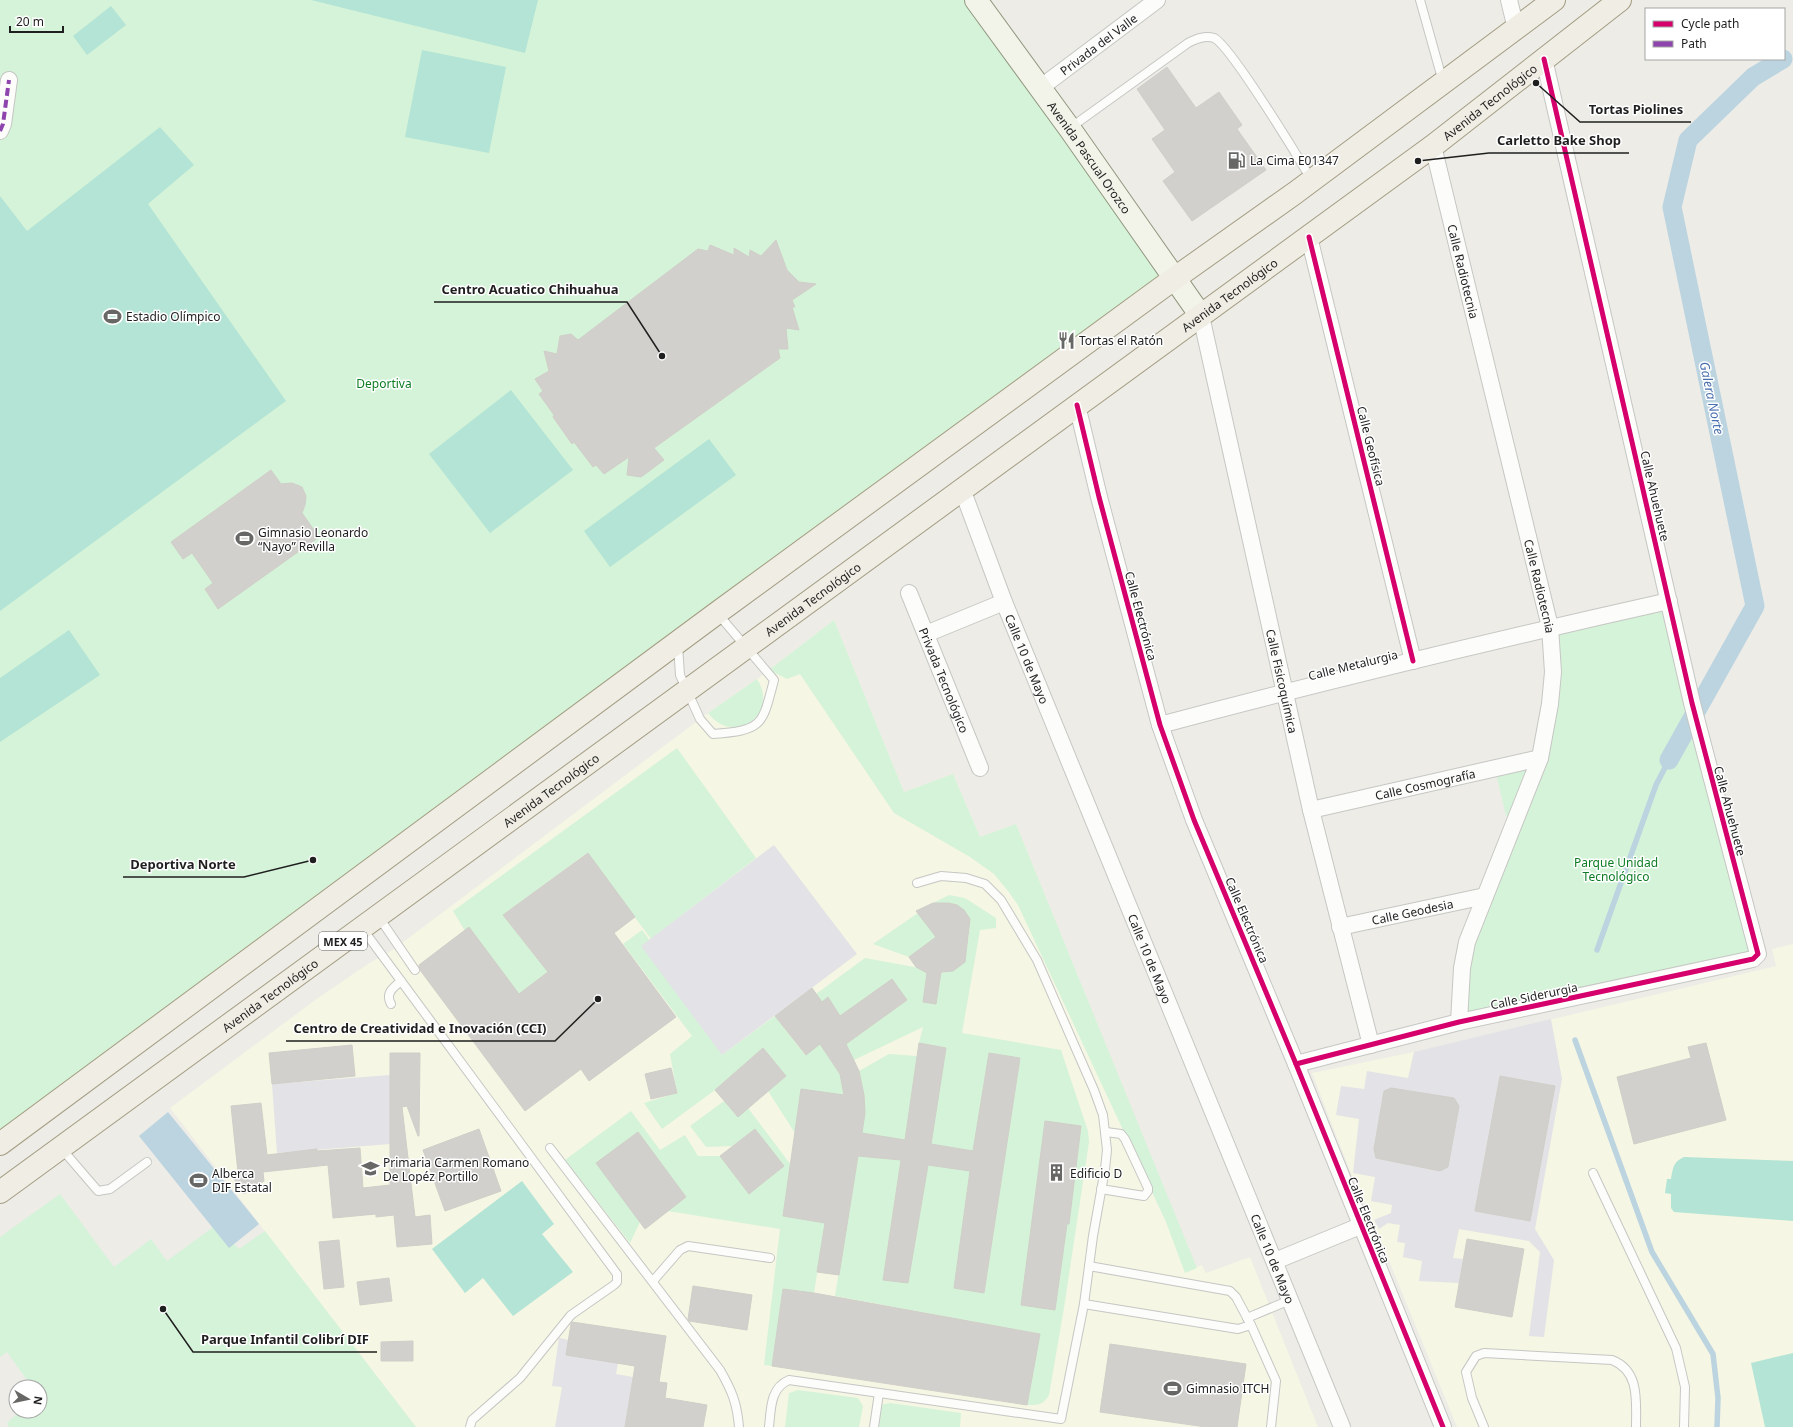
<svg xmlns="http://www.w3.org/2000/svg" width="1793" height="1427" viewBox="0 0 1793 1427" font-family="'Noto Sans',sans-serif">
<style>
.education{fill:#f5f6e3}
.park{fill:#d5f3d9}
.pitch{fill:#b3e4d5}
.plaza{fill:#e3e2e6;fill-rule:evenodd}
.water{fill:#bbd4e0}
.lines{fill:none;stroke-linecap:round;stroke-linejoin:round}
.stream{stroke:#bbd4e0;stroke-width:5.5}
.canal{stroke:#bbd4e0;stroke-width:19}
.building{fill:#d2d0cc;stroke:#d0cec8}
.lane-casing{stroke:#c6c6c3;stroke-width:10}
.street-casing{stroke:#c6c6c3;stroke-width:18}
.secondary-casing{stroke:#92977f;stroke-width:24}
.primary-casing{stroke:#a39d83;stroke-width:24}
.lane{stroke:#fcfcfb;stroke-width:8}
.street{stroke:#fcfcfb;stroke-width:16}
.secondary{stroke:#f2f4ea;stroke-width:22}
.primary{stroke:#f0ede4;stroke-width:22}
.quiet{stroke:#8e44ad;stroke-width:4;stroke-dasharray:8 4;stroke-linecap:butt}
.cycleway-casing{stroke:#fff;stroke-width:8}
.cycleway{stroke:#d6006c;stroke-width:5}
.labels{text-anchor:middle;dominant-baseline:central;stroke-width:3;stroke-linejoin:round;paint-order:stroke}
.shield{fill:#fff;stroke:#626262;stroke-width:1}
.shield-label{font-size:11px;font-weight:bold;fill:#1f1f1f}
.street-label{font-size:12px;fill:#1f1f1f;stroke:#fff}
.poi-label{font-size:12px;fill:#1f1f1f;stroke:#fff;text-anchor:start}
.park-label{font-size:12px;fill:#0c7d24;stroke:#fff}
.water-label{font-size:13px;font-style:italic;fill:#4b70ae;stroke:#fff}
.leader{fill:none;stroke:#1f1f1f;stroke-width:1.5}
.callout-dot{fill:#1f1f1f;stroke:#fff;stroke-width:1.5}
.callout-label{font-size:13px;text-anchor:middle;font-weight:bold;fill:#1f1f1f;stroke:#fff;stroke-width:3;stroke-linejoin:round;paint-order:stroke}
</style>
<rect width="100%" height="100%" fill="#edece7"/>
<g class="education">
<polygon points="834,620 904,792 953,774 980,837 1016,824 1196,1267 1202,1265 1206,1273 1250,1257 1318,1427 416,1427 170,1108 318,998 368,964 394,949 708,713 757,679"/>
<polygon points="1793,944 1793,1427 1457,1427 1376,1229 1350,1171 1312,1073 1414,1052 1776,966 1772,949"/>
</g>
<g class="park">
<polygon points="0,0 976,0 1175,278 0,1142"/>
<polygon points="1665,606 1756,956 1454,1022 1461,945 1516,811 1506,816 1495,769 1531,760 1546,707 1552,628"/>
<polygon points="834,620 904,792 953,774 980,837 1016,824 1197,1268 1185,1273 1166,1222 1018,905 1008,891 994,874 970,857 894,813 800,674 787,679 769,670"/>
<path d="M 757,679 C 780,714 734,747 708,713 Z"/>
<polygon points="677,748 756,858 651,939 587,853 503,915 548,972 519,994 465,931 453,911"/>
<path d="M 949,895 L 965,898 L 996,918 L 996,928 L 980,930 L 962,1033 L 1061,1050 L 1088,1131 L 1089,1142 L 1064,1308 L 1049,1395 C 1043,1405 1039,1405 1027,1405 L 1040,1334 L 835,1296 L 858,1156 L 901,1160 L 883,1279 L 928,1165 L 970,1171 L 955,1288 L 984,1293 L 1020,1058 L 989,1053 L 973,1151 L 931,1144 L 946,1048 L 919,1043 L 923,1027 L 854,1060 L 846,1044 L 906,1000 L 892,979 L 840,1016 L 828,997 L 822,1003 L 816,994 L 865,958 L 941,972 C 951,971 957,969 965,962 C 969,927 981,902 933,903 Z"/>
<polygon points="918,913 936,937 909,957 873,944"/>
<polygon points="642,930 711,1021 722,1055 775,1016 805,1055 820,1044 840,1074 843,1089 843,1107 814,1293 783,1289 772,1366 764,1365 780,1229 668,1211 686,1197 638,1132 597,1163 640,1222 630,1243 565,1160 631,1111 660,1150 685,1135 698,1156 720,1156 749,1194 783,1166 755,1129 732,1146 706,1147 690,1126 724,1101 738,1117 748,1108 791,1165 783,1216 816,1221 795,1133 768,1091 786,1076 763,1048 715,1090 662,1129 644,1103 677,1093 670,1054 692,1036 623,944"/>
<path d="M 889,1054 L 917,1056 L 905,1140 L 862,1133 C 866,1110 864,1094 859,1071 Z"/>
<polygon points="60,1194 114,1267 151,1239 167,1261 216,1225 239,1249 265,1231 416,1427 9,1427 7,1423 20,1411 40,1411 40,1387 32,1387 7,1352 0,1357 0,1237"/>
<polygon points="798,1390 858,1398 863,1406 859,1427 785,1427 789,1393"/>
<polygon points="890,1403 961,1413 960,1427 875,1427 880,1405"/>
</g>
<g class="pitch">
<polygon points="311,0 538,0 525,53"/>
<polygon points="111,6 126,25 87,55 73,36"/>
<polygon points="422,50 506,67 489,153 405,137"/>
<polygon points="160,127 194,165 148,204 286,401 0,611 0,196 27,231"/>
<polygon points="511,390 573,470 490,533 429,454"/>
<polygon points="709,439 736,475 610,567 584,531"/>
<polygon points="69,630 100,675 0,742 0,678"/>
<path d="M 1684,1157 L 1793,1161 L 1793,1221 L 1674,1212 L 1671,1208 L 1671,1194 L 1665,1193 L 1667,1179 L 1671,1179 C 1673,1168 1673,1162 1684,1157 Z"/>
<polygon points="522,1181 554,1224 542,1234 573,1272 513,1316 483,1278 465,1293 432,1249"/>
<polygon points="1793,1353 1793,1427 1765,1427 1751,1363"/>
</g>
<g class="plaza">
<polygon points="774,845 857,954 722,1055 641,946"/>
<path d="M 1551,1019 L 1562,1079 L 1535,1229 L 1554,1260 L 1544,1337 L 1529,1336 L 1540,1252 L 1529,1241 L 1459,1229 L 1453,1258 L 1463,1259 L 1459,1283 L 1419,1281 L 1422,1261 L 1403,1257 L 1405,1243 L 1397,1242 L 1400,1225 L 1388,1223 L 1379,1229 L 1374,1220 L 1391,1213 L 1392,1205 L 1371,1201 L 1375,1177 L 1353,1173 L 1359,1119 L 1336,1115 L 1341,1086 L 1364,1089 L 1367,1071 L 1408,1078 L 1414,1052 ZM 1500,1076 L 1555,1086 L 1530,1221 L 1475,1211 ZM 1391,1088 L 1454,1098 L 1459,1106 L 1448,1167 L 1439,1171 L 1376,1158 L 1374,1149 L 1384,1091 Z"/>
<polygon points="390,1075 390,1144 277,1153 272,1084"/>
<polygon points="559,1338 569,1340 618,1363 616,1374 633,1377 625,1427 555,1427 562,1387 552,1386"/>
</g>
<polygon class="water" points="168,1112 259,1224 229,1248 139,1136"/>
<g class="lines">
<g class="stream">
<polyline points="1597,950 1656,785 1669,760"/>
<polyline points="1575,1040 1652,1252 1713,1354 1718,1398 1717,1427"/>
</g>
<polyline class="canal" points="1669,760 1755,606 1672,207 1688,140 1753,77 1783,59"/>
</g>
<g class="building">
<polygon points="1167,67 1196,108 1219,92 1242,125 1237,129 1266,170 1192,221 1163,181 1175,172 1152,139 1165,130 1137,89"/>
<polygon points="776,240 787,270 799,282 816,284 792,300 795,307 792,307 799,330 786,328 788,349 778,349 780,358 654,448 664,460 641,477 627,475 629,457 604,474 596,465 593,467 574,442 572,444 553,417 554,415 539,394 543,391 535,379 549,371 544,351 557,354 560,336 571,334 578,340 698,249 708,251 710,245 734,255 734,248 749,257 750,250 761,256"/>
<polygon points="271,470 281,484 292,483 302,487 306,496 305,505 302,513 319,537 218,609 205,589 213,583 192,553 183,559 171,542"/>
<polygon points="588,853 635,917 614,933 676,1017 589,1081 581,1069 525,1111 420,970 419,965 469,927 519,994 548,972 503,915"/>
<polygon points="933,903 948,903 957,905 964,910 970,919 965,962 953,971 941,972 936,1004 923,1002 927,973 916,967 909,957 936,937 916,911"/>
<polygon points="892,979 907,1000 846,1044 859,1071 864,1095 865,1113 862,1133 905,1140 919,1043 946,1048 931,1144 973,1151 989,1053 1020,1058 984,1293 954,1288 970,1171 928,1165 908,1283 883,1280 901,1160 858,1156 839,1275 817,1272 825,1223 783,1216 801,1089 844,1095 840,1074 820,1044 806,1055 775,1016 812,988 822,1002 828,997 840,1016"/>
<polygon points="1706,1043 1726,1120 1634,1144 1617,1077 1691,1058 1688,1047"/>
<polygon points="352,1045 355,1076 272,1084 269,1053"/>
<polygon points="763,1048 786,1076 738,1117 715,1090"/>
<polygon points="390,1053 420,1053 419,1136 418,1136 407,1106 402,1107 415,1217 430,1215 432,1244 397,1247 394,1215 376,1217 376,1214 333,1218 328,1165 263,1172 264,1181 244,1194 232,1176 238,1172 231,1106 261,1103 267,1155 317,1149 317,1151 360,1148 363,1188 390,1185"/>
<polygon points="671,1068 677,1093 651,1099 645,1074"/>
<polygon points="1500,1076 1555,1086 1530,1221 1475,1211"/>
<polygon points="1391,1088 1454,1098 1459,1106 1448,1167 1440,1171 1376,1158 1374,1149 1384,1091"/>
<polygon points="1045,1121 1081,1126 1069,1224 1067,1224 1055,1310 1021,1305"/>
<polygon points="479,1129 501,1191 445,1211 423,1150"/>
<polygon points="755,1129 784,1166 749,1194 720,1156"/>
<polygon points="638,1132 686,1197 645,1229 596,1163"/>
<polygon points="1467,1239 1524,1249 1512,1317 1455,1307"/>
<polygon points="339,1240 344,1287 324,1289 319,1242"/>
<polygon points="389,1278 392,1301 360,1305 357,1282"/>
<polygon points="693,1286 752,1295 747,1330 689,1321 688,1319"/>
<polygon points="783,1289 814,1293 1040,1334 1027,1405 772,1366"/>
<polygon points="572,1322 666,1336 659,1382 667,1383 665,1398 707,1405 703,1427 625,1427 635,1366 566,1355 571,1324"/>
<polygon points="413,1341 413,1361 381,1361 381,1342"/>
<polygon points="1110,1344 1246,1364 1237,1427 1206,1427 1100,1412"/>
</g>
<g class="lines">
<defs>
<g id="lane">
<polyline points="1420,0 1443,82"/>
<path d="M 1070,128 L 1188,43 C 1196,39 1205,35 1214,38 C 1230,45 1298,157 1311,179"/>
<path d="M 678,645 L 680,675 L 700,719 L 713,734 C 763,730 762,726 774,680 L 718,614"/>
<polyline points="378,916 415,970"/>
<polyline points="362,928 617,1274 617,1282 614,1285 571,1315 520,1378 472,1420 470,1427"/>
<path d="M 391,1004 C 385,993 393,988 401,981"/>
<polyline points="61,1148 98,1191 110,1189 147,1162"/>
<path d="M 550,1148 L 720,1370 C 732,1391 737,1403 739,1427"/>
<polyline points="1593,1173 1676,1348 1685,1387 1684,1427"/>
<polyline points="1101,1189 1144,1196 1148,1191 1148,1188 1125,1139 1121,1134 1106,1132"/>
<polyline points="653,1281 680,1250 688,1246 770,1258"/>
<polyline points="1084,1304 1238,1329 1251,1325 1236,1297 1230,1291 1089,1266"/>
<polyline points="1247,1318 1290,1300"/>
<polyline points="1251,1325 1276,1381 1271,1427"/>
<path d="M 769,1427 C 771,1409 770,1388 789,1380 L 1061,1419 L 1084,1304 L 1093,1236 L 1105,1169 L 1107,1150 L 1103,1115 L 1094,1090 L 1037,960 L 1001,900 L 985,884 L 966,878 L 941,876 L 917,883"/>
<polyline points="874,1427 879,1393"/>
<path d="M 1484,1427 L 1472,1398 L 1466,1372 L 1476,1356 L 1484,1353 L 1612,1360 C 1640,1371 1636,1401 1636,1427"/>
</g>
<g id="street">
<polyline points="1509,0 1516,29"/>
<path id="s1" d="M 1040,88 L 1157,0"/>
<polyline points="0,131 3,124 9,80"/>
<path id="s2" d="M 1433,146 L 1550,627 L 1553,672 L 1550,704 L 1540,758 L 1467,942 L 1462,968 L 1459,1022"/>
<polyline points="1309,237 1413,661"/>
<path id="s3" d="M 1201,316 L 1311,810 L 1371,1045"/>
<polyline points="1077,405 1099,497 1160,725 1194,820 1296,1064 1443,1427"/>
<path id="s4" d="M 962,489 L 1004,602 L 1342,1427"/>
<path id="s5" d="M 909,593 L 980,768"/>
<polyline points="926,634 1004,602"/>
<path d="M 1160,725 C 1329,680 1499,639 1669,601"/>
<path id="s6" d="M 1311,810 L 1540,758"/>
<path id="s7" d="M 1340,927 L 1485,896"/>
<polyline points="1296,1064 1459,1022 1753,959 1758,954 1692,703 1544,59"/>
<polyline points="1275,1261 1360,1226"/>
</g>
<g id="secondary">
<path id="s8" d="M 976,0 L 1070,129 L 1201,316"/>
</g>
<g id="primary">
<polyline points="0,1144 717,613 1175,278 1295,193 1554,0"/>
<path id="s9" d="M 0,1192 L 1433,146 L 1620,0"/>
</g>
</defs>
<use href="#lane" class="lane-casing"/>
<use href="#street" class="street-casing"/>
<use href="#secondary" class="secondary-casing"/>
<use href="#primary" class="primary-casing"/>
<use href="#lane" class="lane"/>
<use href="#street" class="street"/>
<use href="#secondary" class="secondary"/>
<use href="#primary" class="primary"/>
<polyline class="quiet" points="0,131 3,124 9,80"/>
<defs>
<g id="cycleway">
<polyline points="1309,237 1413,661"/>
<polyline points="1077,405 1099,497 1160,725 1194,820 1296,1064 1443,1427"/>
<polyline points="1296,1064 1459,1022 1753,959 1758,954 1692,703 1544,59"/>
</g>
</defs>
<use href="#cycleway" class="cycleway-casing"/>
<use href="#cycleway" class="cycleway"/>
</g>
<defs>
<symbol id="fuel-bare" viewBox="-9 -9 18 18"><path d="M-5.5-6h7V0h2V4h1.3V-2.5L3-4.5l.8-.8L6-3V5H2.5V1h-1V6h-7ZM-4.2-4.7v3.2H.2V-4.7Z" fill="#676765" stroke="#fff" stroke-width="2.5" paint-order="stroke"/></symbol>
<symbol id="stadium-bare" viewBox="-9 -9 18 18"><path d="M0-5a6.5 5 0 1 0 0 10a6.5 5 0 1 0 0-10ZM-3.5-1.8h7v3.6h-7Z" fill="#676765" stroke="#fff" stroke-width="2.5" paint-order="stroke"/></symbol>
<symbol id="restaurant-bare" viewBox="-9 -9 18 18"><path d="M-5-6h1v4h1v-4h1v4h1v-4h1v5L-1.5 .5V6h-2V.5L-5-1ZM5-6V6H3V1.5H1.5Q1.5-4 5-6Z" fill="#676765" stroke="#fff" stroke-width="2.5" paint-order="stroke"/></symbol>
<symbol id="school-bare" viewBox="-9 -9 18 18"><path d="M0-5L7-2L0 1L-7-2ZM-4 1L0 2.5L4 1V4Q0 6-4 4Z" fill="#676765" stroke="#fff" stroke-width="2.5" paint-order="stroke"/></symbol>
<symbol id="building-bare" viewBox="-9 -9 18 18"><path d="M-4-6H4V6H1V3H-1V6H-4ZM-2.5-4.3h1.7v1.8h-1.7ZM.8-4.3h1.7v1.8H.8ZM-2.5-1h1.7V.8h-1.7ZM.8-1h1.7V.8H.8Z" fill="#676765" stroke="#fff" stroke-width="2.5" paint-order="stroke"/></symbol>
</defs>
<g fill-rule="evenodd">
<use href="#fuel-bare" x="1224" y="148" width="25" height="25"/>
<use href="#stadium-bare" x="100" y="304" width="25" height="25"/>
<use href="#restaurant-bare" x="1054" y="328" width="25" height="25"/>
<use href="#stadium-bare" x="232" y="526" width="25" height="25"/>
<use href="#school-bare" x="358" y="1156" width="25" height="25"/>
<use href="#building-bare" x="1044" y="1160" width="25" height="25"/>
<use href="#stadium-bare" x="186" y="1168" width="25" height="25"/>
<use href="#stadium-bare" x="1160" y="1376" width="25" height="25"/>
</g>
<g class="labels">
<rect class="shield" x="319" y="932" width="48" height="18" rx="3"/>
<g class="shield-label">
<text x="343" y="941">MEX 45</text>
</g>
<g class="street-label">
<text stroke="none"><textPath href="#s1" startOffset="73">Privada del Valle</textPath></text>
<text stroke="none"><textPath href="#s9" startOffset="1846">Avenida Tecnológico</textPath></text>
<text stroke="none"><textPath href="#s8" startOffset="194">Avenida Pascual Orozco</textPath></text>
<text stroke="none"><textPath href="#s2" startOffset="129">Calle Radiotecnia</textPath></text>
<text stroke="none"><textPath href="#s9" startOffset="1522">Avenida Tecnológico</textPath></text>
<text transform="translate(1371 446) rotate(76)">Calle Geofísica</text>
<text transform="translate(1655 496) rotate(77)">Calle Ahuehuete</text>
<text stroke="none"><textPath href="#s2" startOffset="453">Calle Radiotecnia</textPath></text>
<text stroke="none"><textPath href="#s9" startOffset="1006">Avenida Tecnológico</textPath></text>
<text transform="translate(1141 616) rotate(75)">Calle Electrónica</text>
<text stroke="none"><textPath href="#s4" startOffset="182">Calle 10 de Mayo</textPath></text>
<text transform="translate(1353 665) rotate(-14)">Calle Metalurgia</text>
<text stroke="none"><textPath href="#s5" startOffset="94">Privada Tecnológico</textPath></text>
<text stroke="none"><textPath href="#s3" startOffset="374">Calle Fisicoquímica</textPath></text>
<text stroke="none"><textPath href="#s6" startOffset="117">Calle Cosmografía</textPath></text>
<text stroke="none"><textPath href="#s9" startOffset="682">Avenida Tecnológico</textPath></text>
<text transform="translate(1730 811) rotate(75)">Calle Ahuehuete</text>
<text stroke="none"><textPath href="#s7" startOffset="74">Calle Geodesia</textPath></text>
<text transform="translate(1247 920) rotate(67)">Calle Electrónica</text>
<text stroke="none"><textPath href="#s4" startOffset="506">Calle 10 de Mayo</textPath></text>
<text stroke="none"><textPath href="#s9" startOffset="334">Avenida Tecnológico</textPath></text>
<text transform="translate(1534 996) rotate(-12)">Calle Siderurgia</text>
<text transform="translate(1369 1220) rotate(68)">Calle Electrónica</text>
<text stroke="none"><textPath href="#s4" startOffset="830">Calle 10 de Mayo</textPath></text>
</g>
<g class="poi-label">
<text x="1250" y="160">La Cima E01347</text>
<text x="126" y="316">Estadio Olímpico</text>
<text x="1079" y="340">Tortas el Ratón</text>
<text x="258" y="532">Gimnasio Leonardo<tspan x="258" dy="14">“Nayo” Revilla</tspan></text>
<text x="383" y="1162">Primaria Carmen Romano<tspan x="383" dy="14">De Lopéz Portillo</tspan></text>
<text x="212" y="1173">Alberca<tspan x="212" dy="14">DIF Estatal</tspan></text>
<text x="1070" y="1173">Edificio D</text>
<text x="1186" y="1388">Gimnasio ITCH</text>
</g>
<g class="park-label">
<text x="384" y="383">Deportiva</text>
<text x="1616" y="862">Parque Unidad<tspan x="1616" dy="14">Tecnológico</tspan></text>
</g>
<g class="water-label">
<text transform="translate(1712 398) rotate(78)">Galera Norte</text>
</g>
</g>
<path class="leader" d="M1536 83L1580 122H1691M1418 161L1489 153H1629M662 356L627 302H434M313 860L244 877H123M598 999L555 1041H286M163 1309L193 1352H377"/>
<g class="callout-dot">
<circle cx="1536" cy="83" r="4"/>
<circle cx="1418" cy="161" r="4"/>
<circle cx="662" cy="356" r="4"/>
<circle cx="313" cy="860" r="4"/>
<circle cx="598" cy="999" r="4"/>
<circle cx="163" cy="1309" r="4"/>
</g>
<g class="callout-label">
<text x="1636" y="114">Tortas Piolines</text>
<text x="1559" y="145">Carletto Bake Shop</text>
<text x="530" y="294">Centro Acuatico Chihuahua</text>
<text x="183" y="869">Deportiva Norte</text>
<text x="420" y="1033">Centro de Creatividad e Inovación (CCI)</text>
<text x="285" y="1344">Parque Infantil Colibrí DIF</text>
</g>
<rect x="1645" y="8" width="140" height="52" fill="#ffffff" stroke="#a5a5a5"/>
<rect x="1653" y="21" width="20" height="6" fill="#d6006c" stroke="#a5a5a5"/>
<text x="1681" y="28" font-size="12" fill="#1f1f1f">Cycle path</text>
<rect x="1653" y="41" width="20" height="6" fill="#8e44ad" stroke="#a5a5a5"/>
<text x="1681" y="48" font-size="12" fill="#1f1f1f">Path</text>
<g transform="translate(28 1399) rotate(99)"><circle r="19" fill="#ffffff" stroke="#a5a5a5"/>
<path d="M0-3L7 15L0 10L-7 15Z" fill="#676765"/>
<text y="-6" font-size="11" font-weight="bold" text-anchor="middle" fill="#1f1f1f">N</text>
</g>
<path d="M10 26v6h53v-6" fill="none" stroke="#1f1f1f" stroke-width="2"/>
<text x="16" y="26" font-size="12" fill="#1f1f1f" stroke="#ffffff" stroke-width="3" paint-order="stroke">20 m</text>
</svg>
